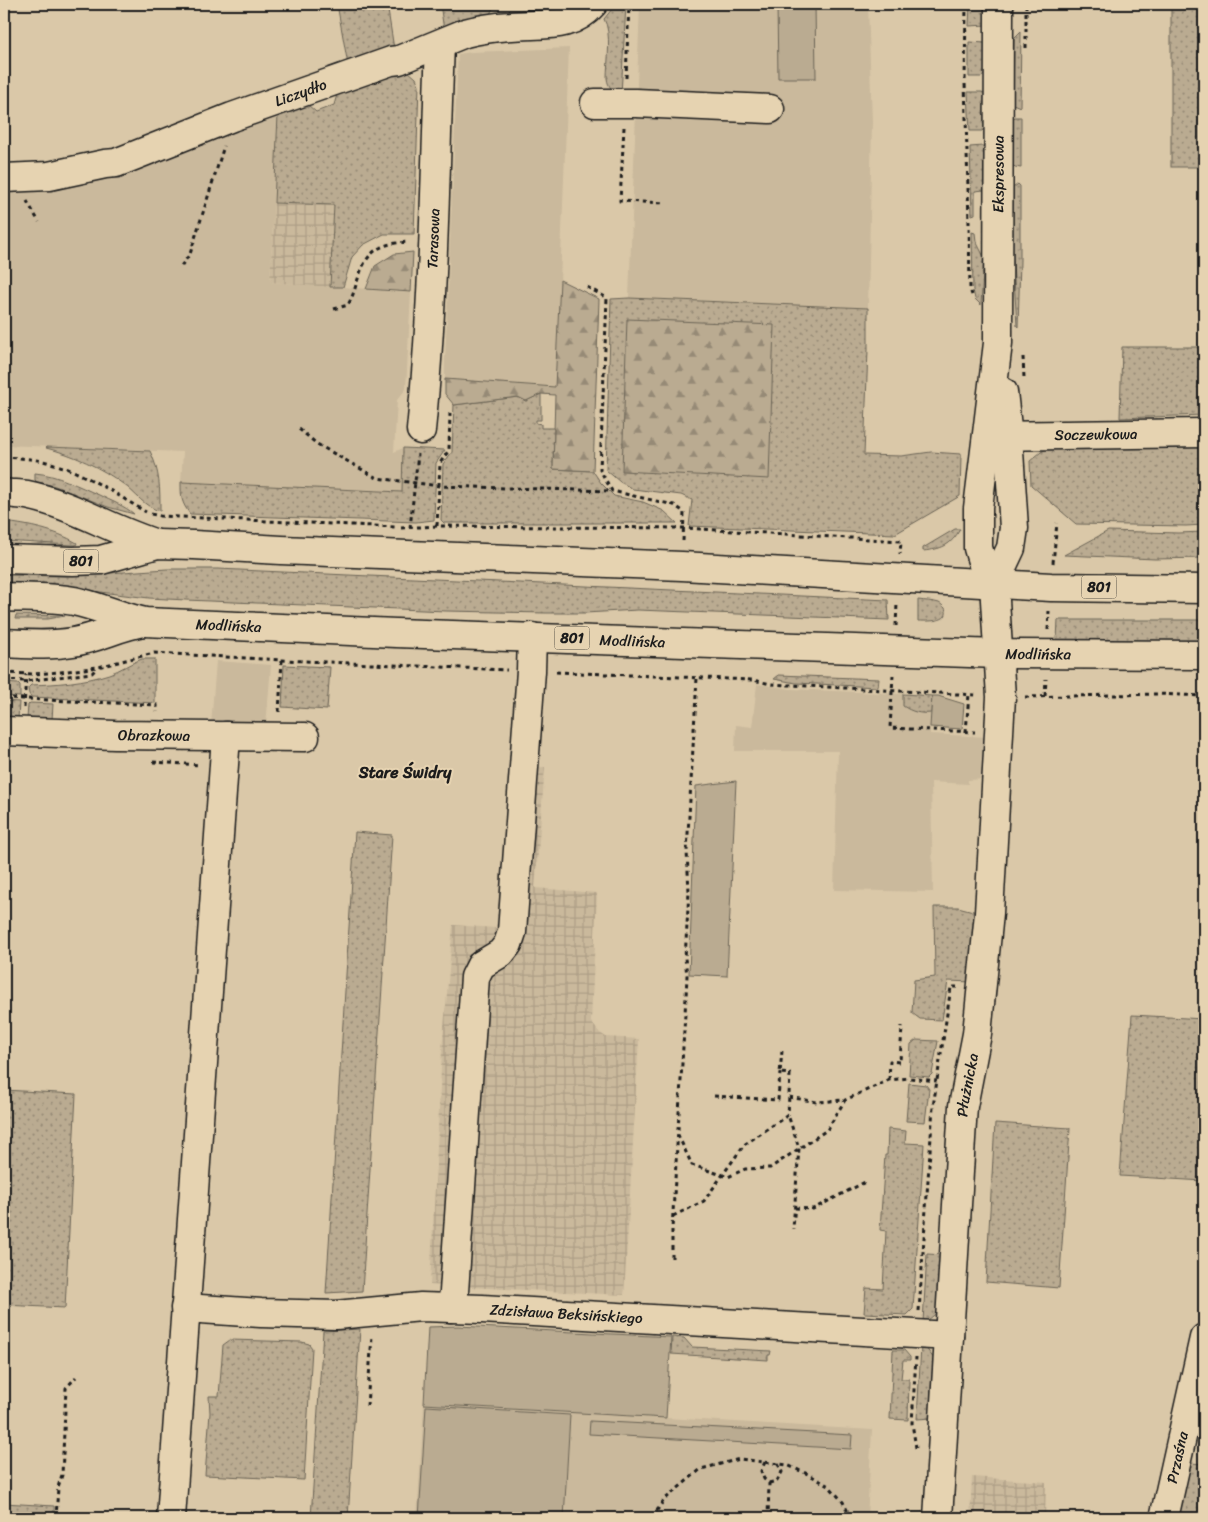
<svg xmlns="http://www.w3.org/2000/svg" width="1208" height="1522" viewBox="0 0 1208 1522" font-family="Sriracha,sans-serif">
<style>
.built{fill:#cab99c}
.industrial{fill:url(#industrial-grid)}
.grass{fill:url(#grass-dots);stroke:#6b6456}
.forest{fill:url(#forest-firs);stroke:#6b6456}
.green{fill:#baab91;stroke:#6b6456}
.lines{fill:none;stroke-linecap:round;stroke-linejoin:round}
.minor-casing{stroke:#1c1c1c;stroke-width:31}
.major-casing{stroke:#1c1c1c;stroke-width:31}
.path{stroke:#1c1c1c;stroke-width:3;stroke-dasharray:4 4;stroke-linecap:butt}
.minor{stroke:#e6d3b1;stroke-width:28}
.major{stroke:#e6d3b1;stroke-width:28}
.labels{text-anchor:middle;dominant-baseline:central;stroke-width:4;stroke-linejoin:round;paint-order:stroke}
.shield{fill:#e6d3b1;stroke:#595349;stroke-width:1}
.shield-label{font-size:14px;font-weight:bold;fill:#1c1c1c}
.street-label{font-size:15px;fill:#1c1c1c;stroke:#e6d3b1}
.neighbourhood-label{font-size:16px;font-weight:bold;fill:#1c1c1c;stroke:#e6d3b1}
</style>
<defs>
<pattern id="industrial-grid" width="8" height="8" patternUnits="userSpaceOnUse" patternTransform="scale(1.25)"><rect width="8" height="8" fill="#cab99c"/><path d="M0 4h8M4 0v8" fill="none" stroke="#ad9e86"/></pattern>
<pattern id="grass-dots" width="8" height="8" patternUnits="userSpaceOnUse" patternTransform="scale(1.25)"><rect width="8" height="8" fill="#baab91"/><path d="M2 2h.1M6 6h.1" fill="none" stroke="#968a76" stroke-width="1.8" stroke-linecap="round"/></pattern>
<pattern id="forest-firs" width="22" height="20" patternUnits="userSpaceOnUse" patternTransform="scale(1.25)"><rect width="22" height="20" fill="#baab91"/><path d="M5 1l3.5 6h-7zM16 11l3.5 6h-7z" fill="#968a76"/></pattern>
</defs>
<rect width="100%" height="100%" fill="#dac8a8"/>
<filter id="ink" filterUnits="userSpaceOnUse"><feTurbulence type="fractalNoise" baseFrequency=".02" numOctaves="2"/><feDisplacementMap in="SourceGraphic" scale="10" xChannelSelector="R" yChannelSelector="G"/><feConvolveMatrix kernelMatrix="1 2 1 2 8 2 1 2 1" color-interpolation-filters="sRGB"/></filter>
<g filter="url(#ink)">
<g class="built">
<polygon points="640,4 868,4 872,122 868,308 629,298"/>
<polygon points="569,48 556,387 445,379 445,360 458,54 472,52"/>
<polygon points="278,115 270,282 411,292 406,389 397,400 394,452 403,448 402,492 181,482 183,452 4,445 4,189 139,167"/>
<polygon points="216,661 271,665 266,727 211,725"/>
<polygon points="757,684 791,689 903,694 932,696 930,734 988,737 985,779 968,780 968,784 931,782 933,892 834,890 838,751 735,751 736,725 752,727"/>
<polygon points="424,1404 872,1430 867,1518 417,1518"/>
</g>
<g class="industrial">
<polygon points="274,203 334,205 330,287 270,282"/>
<polygon points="510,763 524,768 545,767 535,888 597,893 591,1022 600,1033 606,1037 639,1039 624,1295 430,1285 442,1050 453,925 496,928"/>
<polygon points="972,1477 1046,1482 1045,1518 970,1518"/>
</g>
<g class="grass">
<polygon points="337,4 387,4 394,49 348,65"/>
<polygon points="440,4 495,4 490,14 485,18 444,30"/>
<polygon points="522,4 575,4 563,10 532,14"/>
<path d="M 616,4 L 626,4 L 621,95 C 613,90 608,88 607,78 C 607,63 612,32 604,19 Z"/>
<polygon points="970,4 987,4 987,25 969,26"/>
<rect x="1171" y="4" width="33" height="163"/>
<polygon points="1021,31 1020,107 1013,104 1014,38"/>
<polygon points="969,42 986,43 985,75 981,77 969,77"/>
<polygon points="408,71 416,78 419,85 414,234 384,234 363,245 352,257 343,287 330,287 334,205 274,203 278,115 308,105 316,112 334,105 340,84"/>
<polygon points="968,92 982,92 986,94 985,127 982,131 970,131"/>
<polygon points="1015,117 1021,117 1021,168 1015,167 1013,165 1013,120"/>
<polygon points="983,146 985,149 984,190 975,191 975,214 972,215 970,147"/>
<polygon points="1018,184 1020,186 1020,261 1018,327 1017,326 1012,247 1013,193 1013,188"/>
<polygon points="972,232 975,233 976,241 984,257 981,305 975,299 973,290"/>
<polygon points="629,298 868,308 868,350 864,455 901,456 931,452 961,454 960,496 895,534 689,526 692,500 681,495 633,489 620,482 606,470 611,299"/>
<polygon points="1122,347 1204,347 1204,415 1120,418"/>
<polygon points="541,394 541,420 536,420 536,423 541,424 541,428 554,428 553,469 593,471 601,483 614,496 643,502 664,511 677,523 444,523 441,520 443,464 452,452 454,405 518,397 526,401"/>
<polygon points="1204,444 1204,525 1186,526 1076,524 1031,485 1030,461 1041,452 1051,447"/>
<path d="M 47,447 L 150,451 C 160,472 160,488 160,511 C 144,507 136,493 123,484 C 102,468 72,454 46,448 Z"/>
<path d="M 403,448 L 445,450 L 436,463 L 434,520 L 416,522 L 190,514 C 181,502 181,497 181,482 L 402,492 Z"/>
<path d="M 35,473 C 58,475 78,486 99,495 C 111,501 125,506 134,514 L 108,507 L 55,486 L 37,482 L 35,480 Z"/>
<path d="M 4,522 C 29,525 55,530 77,543 L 76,545 L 71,545 L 4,541 Z"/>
<path d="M 955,529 L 960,529 C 951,546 941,549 923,551 L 923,548 Z"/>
<polygon points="1108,531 1178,533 1204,532 1204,558 1155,559 1064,555"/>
<polygon points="167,569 218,569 888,600 889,620 638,610 585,613 546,613 446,611 186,600 149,598 84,590 4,584 4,575 65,576"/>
<path d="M 918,600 C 925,601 933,601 939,603 C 941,604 943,606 945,608 C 952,623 926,621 918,621 Z"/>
<polygon points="16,615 65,616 48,619 15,619"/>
<polygon points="1058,620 1204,620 1204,641 1110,642 1057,640"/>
<path d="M 142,659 L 155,659 L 155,703 L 31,697 L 29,694 L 28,688 L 31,685 C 58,684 84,682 109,674 C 121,670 130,663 142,659 Z"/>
<polygon points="284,665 330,667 327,710 282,707"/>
<polygon points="779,675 879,679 878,687 796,683 774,679"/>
<polygon points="4,683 18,684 20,686 20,697 4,696"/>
<path d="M 903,694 L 932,696 L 931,713 C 920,714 912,712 903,706 Z"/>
<polygon points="4,701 19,702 18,719 4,718"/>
<polygon points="30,703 53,704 52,720 27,719 28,705"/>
<polygon points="355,832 392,835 362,1291 326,1293"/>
<polygon points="934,907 958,907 977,912 972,982 948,981 942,1020 920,1019 912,1013 914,980 935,977"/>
<polygon points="1132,1015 1204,1019 1204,1181 1120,1176"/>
<polygon points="916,1040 938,1041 932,1074 929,1077 909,1075 911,1044"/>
<polygon points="909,1083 926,1085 929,1089 925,1122 906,1121"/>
<polygon points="4,1090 76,1094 65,1308 4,1305"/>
<polygon points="995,1123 1070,1128 1059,1288 986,1282"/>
<polygon points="888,1129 906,1131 905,1143 924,1144 913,1309 907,1315 864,1313 866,1288 883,1289 886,1231 880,1230 885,1155 887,1155"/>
<polygon points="927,1254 944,1255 938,1312 928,1320 923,1322"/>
<polygon points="360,1329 348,1518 311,1518 323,1331"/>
<polygon points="672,1337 684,1338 692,1347 771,1351 770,1355 768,1355 768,1360 671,1354"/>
<polygon points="230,1340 302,1342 309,1344 312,1348 304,1480 205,1475 210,1413 209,1396 219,1396 223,1345"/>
<polygon points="921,1346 926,1348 934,1359 933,1418 917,1419"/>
<polygon points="893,1350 904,1350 910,1357 910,1360 903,1360 901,1379 909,1379 908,1420 890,1419"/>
<polygon points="1190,1463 1204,1464 1204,1518 1177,1518"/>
<polygon points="4,1503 54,1506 54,1518 4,1518"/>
</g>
<g class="forest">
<polygon points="413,252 411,292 366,289 375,266 394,254"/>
<polygon points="560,280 599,299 593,471 553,469 555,395 541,394 526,401 518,397 454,405 445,394 445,379 555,387"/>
<polygon points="627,319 774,325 769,479 622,471"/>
</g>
<g class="green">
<polygon points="777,4 815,4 816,78 778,78"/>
<polygon points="932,696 938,696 964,704 962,729 930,727"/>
<polygon points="736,781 727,976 689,974 696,786"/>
<polygon points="458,1326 671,1337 666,1418 424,1404 428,1327"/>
<polygon points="426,1406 570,1415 564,1518 419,1518"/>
<polygon points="590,1421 852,1435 851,1449 589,1434"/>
</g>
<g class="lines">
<defs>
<g id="minor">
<polyline points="595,103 636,103 770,109"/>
<path id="s1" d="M 4,178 L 49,176 L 105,164 L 116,163 L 232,117 L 391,61 L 399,60 L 465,33 C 480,29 495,27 511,26 C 542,23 571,30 593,4"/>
<path id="s2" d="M 421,430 C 434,302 435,173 440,44"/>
<path id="s3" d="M 991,436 L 1204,433"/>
<polyline points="994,584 1011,548 1014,528 1008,436 1003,392"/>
<path id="s4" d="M 4,731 L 115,735 L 305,737"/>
<path id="s5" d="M 185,1308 L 261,1313 L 336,1315 L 421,1307 L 482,1309 L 949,1336"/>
<polyline points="451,1308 454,1292 475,977 481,965 501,953 508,944 512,932 531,671 532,637"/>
<polyline points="171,1518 226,736"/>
<path id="s6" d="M 938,1518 L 963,1106 L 977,1034 L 989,913 L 1001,697 L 994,584 L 984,568 L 978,548 L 978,508 L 998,343 L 999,4"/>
<path id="s7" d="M 1164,1518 L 1204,1338"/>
</g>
<g id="major">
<path d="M 4,493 C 11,494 19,494 27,495 C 72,504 113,531 157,544"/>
<polyline points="4,559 73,561 101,560 157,544 194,545 281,550 682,566 1051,587 1204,589"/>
<path id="s8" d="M 4,597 C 27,598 51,597 74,601 C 98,606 121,617 145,622 L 396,633 L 998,654 L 1204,655"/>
<path d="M 4,643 C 27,644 50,646 73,642 C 98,638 119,626 144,622"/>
</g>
</defs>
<use href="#minor" class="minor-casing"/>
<use href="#major" class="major-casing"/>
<g class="path">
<polyline points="966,4 965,82 969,223 970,289 972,295"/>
<polyline points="1026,48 1026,4"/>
<polyline points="626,78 629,4"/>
<polyline points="624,127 620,201 665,203"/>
<polyline points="27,201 39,222"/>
<polyline points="181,266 190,254 224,146"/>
<polyline points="587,287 607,298 600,470 612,491 674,505 684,512 683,542"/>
<path d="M 334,309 L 348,305 C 354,294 355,287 359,276 C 368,249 382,243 409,242"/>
<polyline points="1023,357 1024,378"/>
<polyline points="299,429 317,444 377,478 439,486 611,491"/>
<path d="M 4,457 C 21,458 40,459 57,465 C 88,475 117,495 146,512"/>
<polyline points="151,514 160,516 395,527"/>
<polyline points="437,526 440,463 449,450 450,412"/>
<polyline points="401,528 437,526 683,528 901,541 900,554"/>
<polyline points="410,528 418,454"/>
<polyline points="1053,563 1057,523"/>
<polyline points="896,626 897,603"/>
<polyline points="1048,630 1049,611"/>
<polyline points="556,672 753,680 771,684 976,695"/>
<polyline points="4,673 32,674 61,672 98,667 154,653 282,660 507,670"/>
<polyline points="893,675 890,728 975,732"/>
<polyline points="4,680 25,681 92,673 97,668"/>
<polyline points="1045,696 1046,679"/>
<polyline points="1025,697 1158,694 1204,696"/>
<polyline points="4,698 157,705 157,712"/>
<polyline points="24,708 26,674"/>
<polyline points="279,712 282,660"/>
<polyline points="966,732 969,694"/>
<polyline points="153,762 199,765"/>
<polyline points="782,1051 780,1073 790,1074 788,1115"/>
<polyline points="889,1080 890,1061 900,1062 902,1026"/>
<polyline points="714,1096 778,1100 780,1073"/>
<polyline points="789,1097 817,1102 844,1100"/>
<polyline points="678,1135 692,1165 728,1177 745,1169 770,1168 827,1130 845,1100 889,1080 909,1078 937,1081"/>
<polyline points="795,1208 813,1209 867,1181"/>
<polyline points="673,1216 704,1201 744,1145 788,1115 799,1148 793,1229"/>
<polyline points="672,1258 672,1229 686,997 687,975 685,958 689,892 687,851 697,678"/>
<polyline points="919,1311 933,1107 951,987 957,987"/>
<polyline points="367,1406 372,1336"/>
<polyline points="916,1448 912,1423 916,1357"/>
<polyline points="765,1462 761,1471 764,1479 769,1483 768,1518"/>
<polyline points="769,1483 777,1481 782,1472 778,1464"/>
<polyline points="56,1518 58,1487 62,1475 66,1388 76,1377"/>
<polyline points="652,1518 664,1500 701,1469 740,1459 787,1465 810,1475 829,1486 843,1502 851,1518"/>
</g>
<use href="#minor" class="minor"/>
<use href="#major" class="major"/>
</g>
</g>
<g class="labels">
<g class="shield">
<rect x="63.5" y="549.5" width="35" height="23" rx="4"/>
<rect x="1081.5" y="575.5" width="35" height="23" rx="4"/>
<rect x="554.5" y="626.5" width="35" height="23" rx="4"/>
</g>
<g class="shield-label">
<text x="81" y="561">801</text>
<text x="1099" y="587">801</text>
<text x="572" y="638">801</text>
</g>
<g class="street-label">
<text stroke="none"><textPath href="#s1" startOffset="311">Liczydło</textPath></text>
<text stroke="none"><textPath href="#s6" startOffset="1352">Ekspresowa</textPath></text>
<text stroke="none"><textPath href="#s2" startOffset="192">Tarasowa</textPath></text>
<text stroke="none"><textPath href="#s3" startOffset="105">Soczewkowa</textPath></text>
<text stroke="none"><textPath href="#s8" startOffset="228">Modlińska</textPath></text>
<text stroke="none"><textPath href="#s8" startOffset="632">Modlińska</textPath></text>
<text stroke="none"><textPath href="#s8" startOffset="1038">Modlińska</textPath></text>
<text stroke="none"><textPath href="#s4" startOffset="150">Obrazkowa</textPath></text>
<text stroke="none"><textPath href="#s6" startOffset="434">Płużnicka</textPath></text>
<text stroke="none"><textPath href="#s5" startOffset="382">Zdzisława Beksińskiego</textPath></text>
<text stroke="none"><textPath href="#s7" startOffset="62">Przaśna</textPath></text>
</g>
<g class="neighbourhood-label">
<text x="405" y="772">Stare Świdry</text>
</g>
</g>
<rect width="1208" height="1522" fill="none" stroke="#e6d3b1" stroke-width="20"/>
<rect x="10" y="10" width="1188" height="1502" fill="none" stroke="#1c1c1c" stroke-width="2" filter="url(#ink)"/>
</svg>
